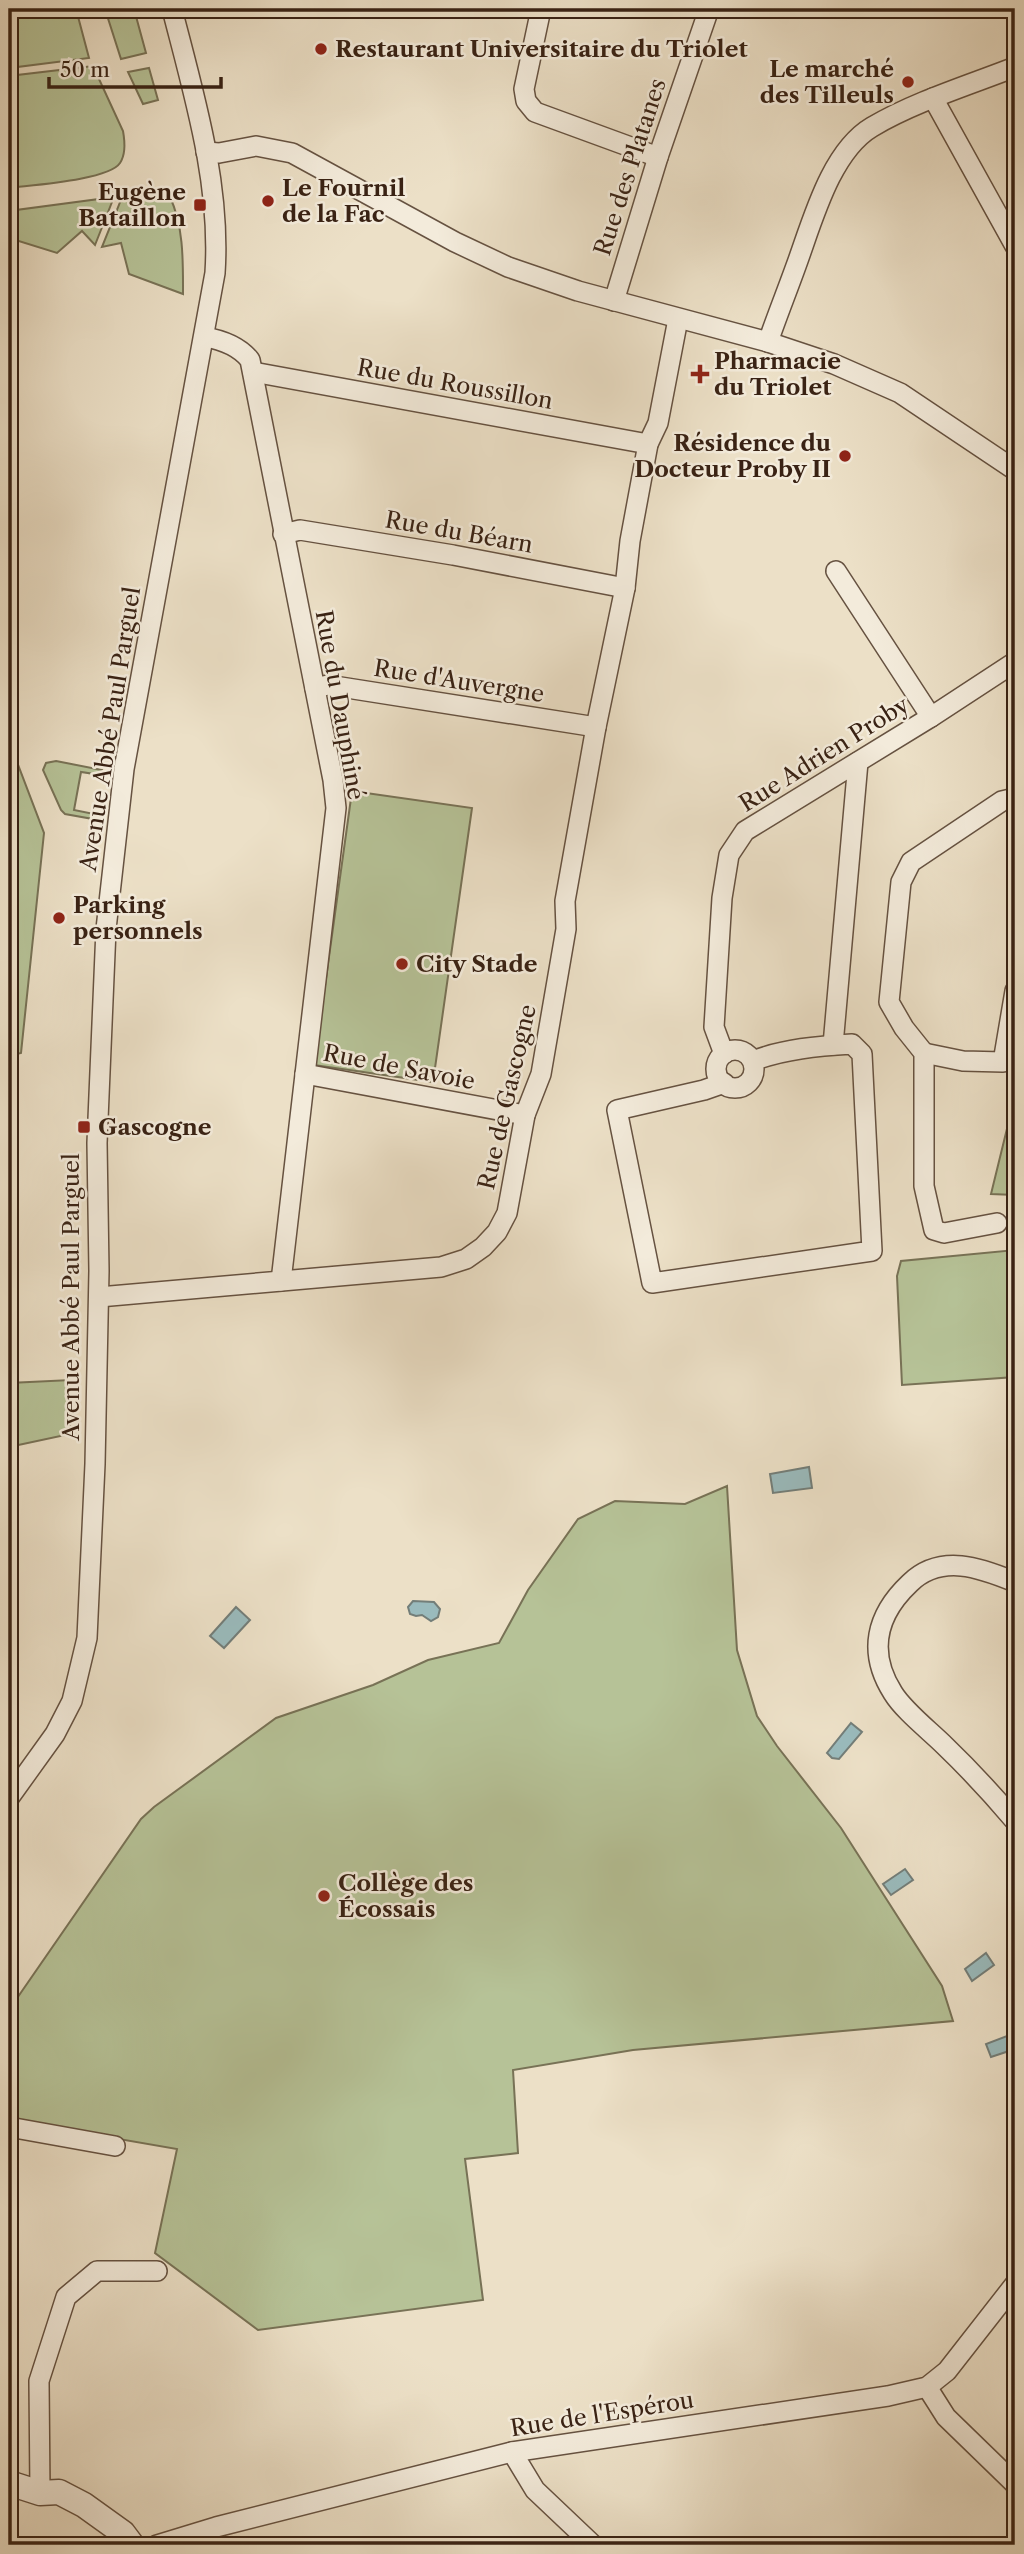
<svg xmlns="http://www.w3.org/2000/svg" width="1024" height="2554" viewBox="0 0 1024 2554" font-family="'Libre Caslon Text',serif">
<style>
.green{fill:#b6c297;stroke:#787256;stroke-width:2}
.water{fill:#9abbbd;stroke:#737e79;stroke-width:2}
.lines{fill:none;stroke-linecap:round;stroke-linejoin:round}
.minor-casing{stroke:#665241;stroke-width:22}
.tertiary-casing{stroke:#665241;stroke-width:27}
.minor{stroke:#f3ebdb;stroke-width:19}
.tertiary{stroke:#f3ebdb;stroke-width:24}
.poi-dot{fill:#8f2418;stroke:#f3ebdb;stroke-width:2.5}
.labels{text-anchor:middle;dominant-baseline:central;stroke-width:5;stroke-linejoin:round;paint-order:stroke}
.poi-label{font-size:23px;font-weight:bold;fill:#392214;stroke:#f3ebdb;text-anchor:start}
.street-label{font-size:23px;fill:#392214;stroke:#f3ebdb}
</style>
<rect width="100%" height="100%" fill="#ece0c7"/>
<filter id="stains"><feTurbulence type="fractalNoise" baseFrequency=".00286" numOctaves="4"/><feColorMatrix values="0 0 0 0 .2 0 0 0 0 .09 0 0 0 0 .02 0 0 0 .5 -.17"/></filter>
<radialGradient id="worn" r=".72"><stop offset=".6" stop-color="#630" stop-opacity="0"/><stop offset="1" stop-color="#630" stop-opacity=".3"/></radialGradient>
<g class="green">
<polygon points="9,9 76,9 89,58 9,68"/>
<polygon points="105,9 134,9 146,53 121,59"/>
<path d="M 93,66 L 123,131 C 125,142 126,154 120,163 C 109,180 31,185 9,188 L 9,76 Z"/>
<polygon points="149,68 158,100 143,104 128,72"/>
<path d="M 156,191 L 170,197 C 184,227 183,263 183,294 L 129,274 L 121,243 L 102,247 L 123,195 Z"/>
<polygon points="114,197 95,245 82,231 57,253 9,238 9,211"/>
<polygon points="9,741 44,833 21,1053 9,1056"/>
<polygon points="56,761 102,770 101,775 81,772 74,810 94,814 93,819 65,814 61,810 43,770 46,763"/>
<polygon points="352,791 472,808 433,1082 314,1065"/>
<polygon points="1015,1095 1015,1195 991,1194 1015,1096"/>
<polygon points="1015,1250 1015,1377 902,1385 897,1276 901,1261"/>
<polygon points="71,1380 70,1434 9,1447 9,1383"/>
<polygon points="727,1486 737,1650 757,1716 777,1746 841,1828 887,1900 942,1986 953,2021 633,2050 513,2070 518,2153 465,2159 483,2300 258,2330 155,2253 177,2149 9,2120 9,2002 13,2004 141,1819 154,1807 276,1718 373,1685 428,1660 499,1643 528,1590 578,1519 615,1501 685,1504"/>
</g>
<g class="water">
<polygon points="809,1467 812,1488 773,1493 770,1474"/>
<polygon points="413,1601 434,1602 440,1609 438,1617 431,1621 422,1615 416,1616 410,1614 408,1607"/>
<polygon points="236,1607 250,1620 224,1648 210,1636"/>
<polygon points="851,1723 862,1732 839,1759 832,1758 827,1753"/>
<polygon points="905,1869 913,1880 891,1895 883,1884"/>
<polygon points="986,1953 994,1965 972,1981 965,1969"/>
<polygon points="1007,2036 1012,2050 991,2057 986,2044"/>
</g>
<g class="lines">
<defs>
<g id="minor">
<polyline points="541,9 524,89 526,101 535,112 658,157"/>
<polyline points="933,98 1015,246"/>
<polyline points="206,152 219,153 256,146 292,153 455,242 508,267 578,291 768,342 834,364 900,393 1015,470"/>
<polyline points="614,301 658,157 709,9"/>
<path d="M 205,337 C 222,340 239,346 250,360 L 333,780 L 336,808 L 281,1281"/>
<path d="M 768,342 C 777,316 787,291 796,266 C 812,223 830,152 872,127 C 914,102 969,85 1015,67"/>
<polyline points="253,372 648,444"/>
<polyline points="283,534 300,530 453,555 625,588"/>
<polyline points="836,571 931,717"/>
<polyline points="315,688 328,685 596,727"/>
<polyline points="833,1045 858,762"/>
<circle cx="735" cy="1069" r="19"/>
<polyline points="924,1053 963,1061 1003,1062 1015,991"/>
<polyline points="724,1054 714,1027 722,898 729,855 745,831 931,717 1015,662"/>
<polyline points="305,1074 525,1115"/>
<path d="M 724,1083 L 704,1090 L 617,1110 L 652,1283 L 872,1251 L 862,1054 L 852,1044 C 819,1046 783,1049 753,1061"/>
<polyline points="997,1223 944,1233 934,1230 924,1186 924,1053 904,1028 889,1002 901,882 911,862 1002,801 1015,798"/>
<polyline points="99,1297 441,1267 466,1259 483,1247 497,1232 507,1213 525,1115 541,1074 566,929 565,901 596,727 625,588 630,541 648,444 658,423 678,319"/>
<path d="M 1015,1582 C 981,1568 941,1553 910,1583 C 876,1615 867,1652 893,1693 C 904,1711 930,1731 945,1746 C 970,1770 993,1795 1015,1821"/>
<path d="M 9,1798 L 55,1734 L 72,1701 L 87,1638 L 95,1464 L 99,1271 L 97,1143 L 106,929 L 124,769 L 215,273 C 221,184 194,95 172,9"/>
<polyline points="9,2127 115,2146"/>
<polyline points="927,2387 946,2417 1015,2484"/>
<polyline points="512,2452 535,2490 593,2545"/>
<polyline points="40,2493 39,2381 66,2297 97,2271 157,2271"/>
<polyline points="157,2545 216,2527 512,2452 888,2396 927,2387 947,2371 1015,2284"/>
</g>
<polyline id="tertiary" points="9,2483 40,2493 59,2492 84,2505 123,2533 132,2545"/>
</defs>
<use href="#minor" class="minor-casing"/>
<use href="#tertiary" class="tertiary-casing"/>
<use href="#minor" class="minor"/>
<use href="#tertiary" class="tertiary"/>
</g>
<g class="poi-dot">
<circle cx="321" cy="49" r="7"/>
<circle cx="908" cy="82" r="7"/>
<circle cx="268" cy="201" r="7"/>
<rect x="193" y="198" width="14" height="14" rx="3.5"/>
<path d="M696.5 363.5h7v7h7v7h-7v7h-7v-7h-7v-7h7z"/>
<circle cx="845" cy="456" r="7"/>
<circle cx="59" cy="918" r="7"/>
<circle cx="402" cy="964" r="7"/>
<rect x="77" y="1120" width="14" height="14" rx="3.5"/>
<circle cx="324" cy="1896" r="7"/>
</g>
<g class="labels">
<g class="poi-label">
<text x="335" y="49">Restaurant Universitaire du Triolet</text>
<text x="894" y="69" text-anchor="end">Le marché<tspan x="894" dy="26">des Tilleuls</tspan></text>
<text x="282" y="188">Le Fournil<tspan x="282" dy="26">de la Fac</tspan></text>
<text x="186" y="192" text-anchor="end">Eugène<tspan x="186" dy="26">Bataillon</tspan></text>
<text x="714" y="361">Pharmacie<tspan x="714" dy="26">du Triolet</tspan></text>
<text x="831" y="443" text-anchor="end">Résidence du<tspan x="831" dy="26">Docteur Proby II</tspan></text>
<text x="73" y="905">Parking<tspan x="73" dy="26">personnels</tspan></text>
<text x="416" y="964">City Stade</text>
<text x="98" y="1127">Gascogne</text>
<text x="338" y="1883">Collège des<tspan x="338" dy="26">Écossais</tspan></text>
</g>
<g class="street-label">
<text transform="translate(630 167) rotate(-72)">Rue des Platanes</text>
<text transform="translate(455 384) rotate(10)">Rue du Roussillon</text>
<text transform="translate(459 532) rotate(10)">Rue du Béarn</text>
<text transform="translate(459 681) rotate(9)">Rue d'Auvergne</text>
<text transform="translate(340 705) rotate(80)">Rue du Dauphiné</text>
<text transform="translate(110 729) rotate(-81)">Avenue Abbé Paul Parguel</text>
<text transform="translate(824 754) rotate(-32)">Rue Adrien Proby</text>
<text transform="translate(399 1067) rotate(11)">Rue de Savoie</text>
<text transform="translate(507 1097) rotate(-77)">Rue de Gascogne</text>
<text transform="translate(71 1297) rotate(-90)">Avenue Abbé Paul Parguel</text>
<text transform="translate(602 2414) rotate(-9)">Rue de l'Espérou</text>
</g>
</g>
<rect width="1024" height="2554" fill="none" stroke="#ece0c7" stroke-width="35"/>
<rect x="10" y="10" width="1003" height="2533" fill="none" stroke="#392214" stroke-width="3.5"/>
<rect x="18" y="18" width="989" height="2519" fill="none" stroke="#392214" stroke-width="2"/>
<path d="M49 77v10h172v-10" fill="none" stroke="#392214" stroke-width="3.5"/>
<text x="60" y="77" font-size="21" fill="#392214" stroke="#f3ebdb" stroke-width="5" paint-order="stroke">50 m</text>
<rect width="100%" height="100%" filter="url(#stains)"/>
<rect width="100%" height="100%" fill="url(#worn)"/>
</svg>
